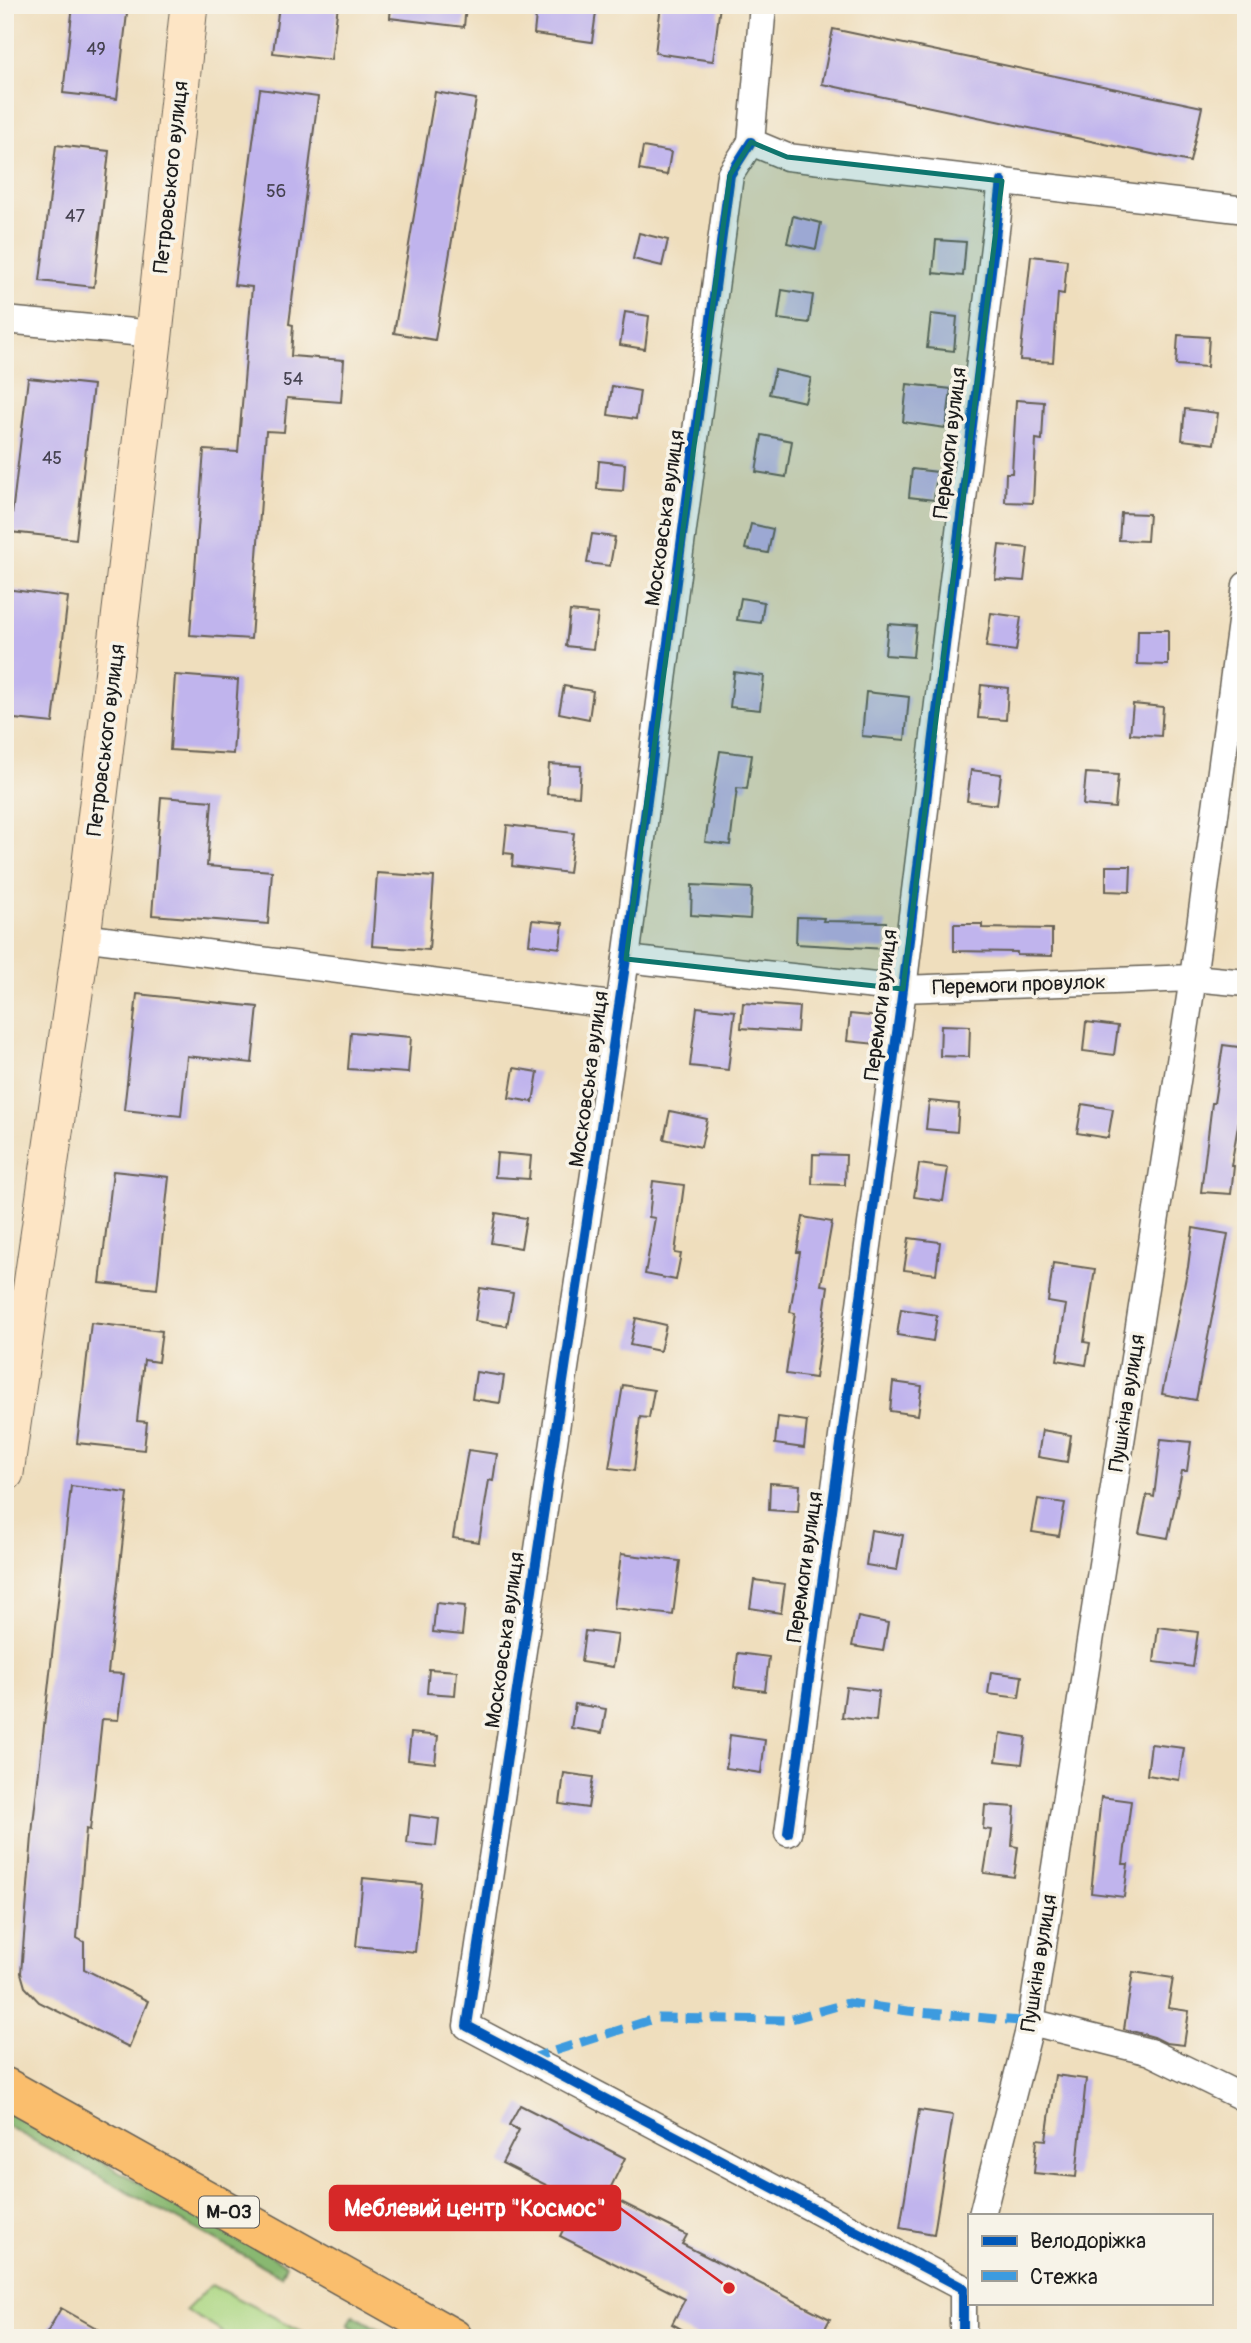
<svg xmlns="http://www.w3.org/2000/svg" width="1251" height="2343" viewBox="0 0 1251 2343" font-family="Pangolin,sans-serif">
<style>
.green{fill:#acd783;stroke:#647a50;stroke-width:2}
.forest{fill:#89b871;stroke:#526a46;stroke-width:2}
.building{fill:#c0b4ed}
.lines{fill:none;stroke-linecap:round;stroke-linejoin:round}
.street-casing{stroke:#666054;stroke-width:29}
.secondary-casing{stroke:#666054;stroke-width:39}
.highway-casing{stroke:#666054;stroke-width:41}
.street{stroke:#fff;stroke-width:26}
.secondary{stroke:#fde5c5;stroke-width:37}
.highway{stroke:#fabe6d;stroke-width:38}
.quiet{stroke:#3c9bdf;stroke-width:9;stroke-dasharray:18 9;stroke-linecap:butt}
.cycleway-casing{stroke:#f7f3e8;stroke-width:15}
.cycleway{stroke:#0057b8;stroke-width:10}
.marked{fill:#0f766e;fill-opacity:0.2;stroke:#0f766e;stroke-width:5;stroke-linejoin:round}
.labels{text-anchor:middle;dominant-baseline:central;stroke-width:7;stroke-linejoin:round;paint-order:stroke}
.number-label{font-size:18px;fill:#454250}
.shield{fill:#f7f3e8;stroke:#5e5c59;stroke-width:2}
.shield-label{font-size:19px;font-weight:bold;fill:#1c1c1c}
.street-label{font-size:21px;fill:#1c1c1c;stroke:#f7f3e8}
.leader{fill:none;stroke:#d62828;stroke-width:2.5}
.callout-dot{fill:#d62828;stroke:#f7f3e8;stroke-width:2.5}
.callout{fill:#d62828;stroke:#d62828;stroke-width:2.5}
.callout-label{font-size:23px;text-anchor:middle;font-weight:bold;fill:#fff}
</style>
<rect width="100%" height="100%" fill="#f7f3e8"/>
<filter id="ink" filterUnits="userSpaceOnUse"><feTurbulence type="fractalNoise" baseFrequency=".0143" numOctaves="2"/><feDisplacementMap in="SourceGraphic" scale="14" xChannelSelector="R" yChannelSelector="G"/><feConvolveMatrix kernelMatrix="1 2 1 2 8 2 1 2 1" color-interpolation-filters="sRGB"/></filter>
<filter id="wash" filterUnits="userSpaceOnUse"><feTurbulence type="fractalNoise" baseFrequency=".00686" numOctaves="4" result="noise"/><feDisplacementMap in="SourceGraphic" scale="28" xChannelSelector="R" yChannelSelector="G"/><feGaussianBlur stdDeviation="1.57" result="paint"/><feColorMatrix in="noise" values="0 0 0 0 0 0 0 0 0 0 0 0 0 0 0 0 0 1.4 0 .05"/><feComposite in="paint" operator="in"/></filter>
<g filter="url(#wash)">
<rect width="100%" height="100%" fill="#efdebd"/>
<polygon class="green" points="211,2285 315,2338 232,2338 186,2310"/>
<g class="forest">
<polygon points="5,2108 286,2264 281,2276 5,2125"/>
<polygon points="353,2315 395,2338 372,2338 348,2325"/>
</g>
<g id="blocks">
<g class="building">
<polygon points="73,5 128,5 117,99 63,93"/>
<polygon points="279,5 338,5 331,60 273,53"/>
<polygon points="391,5 466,5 464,27 390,18"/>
<polygon points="537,5 597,5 592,42 534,34"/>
<polygon points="661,5 720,5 713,61 655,53"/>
<polygon points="833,29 1202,107 1190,162 822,84"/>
<polygon points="260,89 318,97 289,324 293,325 291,356 344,360 341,402 287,398 284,432 266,431 251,639 190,635 204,450 238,452 252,287 234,285"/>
<polygon points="435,92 476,99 435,340 394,333"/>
<polygon points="56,145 109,151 94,287 40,281"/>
<polygon points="643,147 671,152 667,175 639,170"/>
<polygon points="793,216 821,223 816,249 787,243"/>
<polygon points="639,233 668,240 662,266 633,259"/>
<polygon points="936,240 966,242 963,276 933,273"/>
<polygon points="1031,256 1067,260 1064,294 1058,293 1053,362 1020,360"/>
<polygon points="782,290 813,295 809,323 778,319"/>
<polygon points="625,312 649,316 645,349 620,345"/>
<polygon points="931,314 957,317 954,351 927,348"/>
<polygon points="1178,335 1209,337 1207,367 1176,365"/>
<polygon points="775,370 811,378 805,402 769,394"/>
<polygon points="28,378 93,385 76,539 10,532"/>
<polygon points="907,384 951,389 946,428 903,422"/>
<polygon points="612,386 640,391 636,419 608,415"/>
<polygon points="1016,400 1044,402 1042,440 1036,439 1033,503 1005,502 1006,473 1012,473"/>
<polygon points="1185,409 1218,413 1214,444 1182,440"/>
<polygon points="762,435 792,441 786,477 756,472"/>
<polygon points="599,461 625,464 623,491 597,489"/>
<polygon points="912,469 937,472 934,500 909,497"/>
<polygon points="1121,513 1149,514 1147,541 1119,540"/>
<polygon points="751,524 773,529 768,553 745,549"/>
<polygon points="592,534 615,537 610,566 587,563"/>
<polygon points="999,545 1028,548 1024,581 995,579"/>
<polygon points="5,589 68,597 53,723 5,718"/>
<polygon points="741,598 764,602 761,623 737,620"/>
<polygon points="570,611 598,614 593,649 566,646"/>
<polygon points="991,613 1021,617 1016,651 986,647"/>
<polygon points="888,624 916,626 913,657 885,655"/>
<polygon points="1138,630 1168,630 1168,665 1137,664"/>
<polygon points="734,672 764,676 760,710 730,707"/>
<polygon points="175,675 238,680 233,754 170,750"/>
<polygon points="981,685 1008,688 1006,720 978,718"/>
<polygon points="564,686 593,691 589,719 559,713"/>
<polygon points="866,692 909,697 905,740 862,736"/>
<polygon points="1133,704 1163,707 1161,736 1130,734"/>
<polygon points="720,751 752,755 747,789 737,788 730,845 705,842"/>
<polygon points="549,764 581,766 579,796 547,794"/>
<polygon points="971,770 1001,774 997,805 967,801"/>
<polygon points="1086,773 1118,775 1115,808 1083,805"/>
<polygon points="161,797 212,801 207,866 272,871 268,924 152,915"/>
<polygon points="507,825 574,833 569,873 512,866 513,854 504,853"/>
<polygon points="1106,866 1131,866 1130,892 1106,891"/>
<polygon points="377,873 434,877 429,950 372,946"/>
<polygon points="692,885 752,888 750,919 691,915"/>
<polygon points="797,917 824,918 823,921 886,922 886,949 796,944"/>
<polygon points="532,920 563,923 560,948 529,944"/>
<polygon points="954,924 982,924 982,928 1052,929 1052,956 1017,955 1017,952 954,951"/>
<polygon points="137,994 258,1007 252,1063 187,1056 181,1116 124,1110"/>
<polygon points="743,1003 799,1007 797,1032 741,1028"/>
<polygon points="697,1007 735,1011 728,1070 690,1066"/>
<polygon points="850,1014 879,1017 876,1044 847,1041"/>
<polygon points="1086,1022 1118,1026 1114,1055 1083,1051"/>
<polygon points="941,1025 970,1026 969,1057 940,1056"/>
<polygon points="351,1032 411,1037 408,1073 348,1069"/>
<polygon points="1223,1045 1246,1048 1246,1080 1231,1166 1234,1166 1231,1194 1201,1192 1212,1103 1214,1103"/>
<polygon points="514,1068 538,1072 533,1102 509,1098"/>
<polygon points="929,1101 959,1104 957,1132 926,1129"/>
<polygon points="1082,1104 1113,1109 1108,1138 1077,1133"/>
<polygon points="670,1111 707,1119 701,1147 664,1139"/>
<polygon points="497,1153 531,1156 529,1179 495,1177"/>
<polygon points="813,1154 846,1155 845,1185 812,1184"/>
<polygon points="919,1164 948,1168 943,1201 914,1197"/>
<polygon points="113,1171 169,1177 157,1289 100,1283"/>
<polygon points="653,1181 684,1185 675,1253 681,1254 676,1280 645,1274 655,1218 649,1217"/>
<polygon points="496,1213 526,1218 521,1248 491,1243"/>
<polygon points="803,1217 832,1222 821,1285 828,1286 815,1378 786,1374 795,1313 790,1312 800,1252 797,1252"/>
<polygon points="1193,1228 1228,1234 1196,1400 1162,1394 1188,1267"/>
<polygon points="909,1238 940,1242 936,1274 904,1270"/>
<polygon points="1053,1263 1095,1269 1084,1342 1090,1343 1086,1365 1057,1360 1066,1305 1048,1302"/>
<polygon points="480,1288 513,1293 507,1326 475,1321"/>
<polygon points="901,1309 937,1315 933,1341 897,1335"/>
<polygon points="636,1318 666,1325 660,1351 630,1345"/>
<polygon points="91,1323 162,1331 158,1362 144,1360 137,1421 147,1422 144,1450 77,1443"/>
<polygon points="476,1372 504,1376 500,1403 472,1399"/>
<polygon points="893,1382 922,1386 918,1415 890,1411"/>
<polygon points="623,1385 654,1390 649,1418 640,1417 634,1471 609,1468"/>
<polygon points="778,1417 807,1421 804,1448 775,1444"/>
<polygon points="1042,1430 1071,1435 1067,1462 1038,1457"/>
<polygon points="1161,1439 1191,1442 1187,1471 1182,1471 1168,1538 1139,1533 1147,1495 1154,1497"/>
<polygon points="468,1450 497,1454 493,1481 489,1480 479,1542 453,1538"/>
<polygon points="770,1483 800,1485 798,1512 769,1510"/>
<polygon points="71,1486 128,1493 108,1673 124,1674 118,1720 102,1719 90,1830 86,1829 77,1938 84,1942 84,1969 148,2001 129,2047 39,2002 25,1987 21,1973 33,1824"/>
<polygon points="1038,1499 1065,1503 1059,1536 1032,1532"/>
<polygon points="871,1530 903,1535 897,1570 866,1565"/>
<polygon points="621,1554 680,1561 673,1615 614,1608"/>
<polygon points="754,1580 785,1584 781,1613 750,1608"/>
<polygon points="436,1603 465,1606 462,1635 433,1632"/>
<polygon points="858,1617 888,1623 883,1651 852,1646"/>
<polygon points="1158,1627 1198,1632 1193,1667 1154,1662"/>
<polygon points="585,1631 618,1635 613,1667 581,1662"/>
<polygon points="738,1653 769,1657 765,1691 734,1687"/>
<polygon points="429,1669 457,1671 455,1695 427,1693"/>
<polygon points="991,1672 1022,1676 1019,1698 988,1694"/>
<polygon points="846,1687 879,1691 876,1721 842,1717"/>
<polygon points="575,1704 606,1709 602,1733 571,1728"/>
<polygon points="411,1733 438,1736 435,1763 408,1760"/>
<polygon points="1000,1733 1026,1737 1022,1764 996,1761"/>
<polygon points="730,1735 765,1740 761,1773 726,1768"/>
<polygon points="1151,1744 1184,1748 1179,1780 1147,1775"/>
<polygon points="564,1773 593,1777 588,1808 560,1804"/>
<polygon points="1101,1797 1131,1801 1123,1864 1128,1864 1124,1897 1091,1893"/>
<polygon points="985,1805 1015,1807 1012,1846 1018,1847 1014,1877 984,1873 991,1830 983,1829"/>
<polygon points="410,1815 439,1819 436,1846 407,1843"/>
<polygon points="363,1878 422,1884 415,1952 356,1946"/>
<polygon points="1133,1972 1173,1978 1168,2008 1189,2011 1184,2045 1166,2043 1154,2037 1124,2029"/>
<polygon points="1055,2075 1086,2079 1076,2177 1034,2173 1037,2139 1046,2140"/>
<polygon points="520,2105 625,2158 607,2195 687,2235 682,2244 830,2319 820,2338 698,2338 672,2324 685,2299 560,2236 578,2201 502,2163 519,2130 509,2125"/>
<polygon points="919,2110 953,2115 934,2234 900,2228"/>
<polygon points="61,2308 114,2338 44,2338"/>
</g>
</g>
</g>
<g filter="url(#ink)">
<use href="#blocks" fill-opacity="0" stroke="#666054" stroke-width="2"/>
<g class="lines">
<defs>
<g id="street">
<polyline points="763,5 751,142 787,157 1246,210"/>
<polyline points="751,142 730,175 626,959 467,2026 963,2288 963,2338"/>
<polyline points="5,320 154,334"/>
<polyline points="82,937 619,1006"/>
<polyline points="626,959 903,989 1193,978 1246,983"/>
<polyline points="788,1833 903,989 1002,181"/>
<polyline points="1031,2022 1150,2052 1246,2099"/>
<polyline points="982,2215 1031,2022 1193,978 1246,585"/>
</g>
<polyline id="secondary" points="5,1473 82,937 154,334 189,5"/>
<polyline id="highway" points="5,2087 453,2338"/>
</defs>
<use href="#street" class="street-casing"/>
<use href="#secondary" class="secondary-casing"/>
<use href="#highway" class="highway-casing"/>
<use href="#street" class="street"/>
<use href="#secondary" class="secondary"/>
<use href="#highway" class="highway"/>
<polyline class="quiet" points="529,2059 657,2018 788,2020 848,2003 908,2011 1031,2022"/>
<defs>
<g id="cycleway">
<polyline points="751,142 730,175 626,959 467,2026 963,2288 963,2338"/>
<polyline points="788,1833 903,989 1002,181"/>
</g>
</defs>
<use href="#cycleway" class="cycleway-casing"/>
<use href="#cycleway" class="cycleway"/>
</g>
</g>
<path class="marked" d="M 751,142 L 787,157 L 1002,181 L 903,989 L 626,959 L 730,175 Z"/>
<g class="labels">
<g class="number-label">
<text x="96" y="49">49</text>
<text x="276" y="191">56</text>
<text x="75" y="216">47</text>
<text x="293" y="379">54</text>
<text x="52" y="458">45</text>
</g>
<rect class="shield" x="199" y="2196.5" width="60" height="31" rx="5"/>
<g class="shield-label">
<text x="229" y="2212">М-03</text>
</g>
<g class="street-label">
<text transform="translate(171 177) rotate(-84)">Петровського вулиця</text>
<text transform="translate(950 443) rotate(-83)">Перемоги вулиця</text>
<text transform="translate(665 518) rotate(-82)">Московська вулиця</text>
<text transform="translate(106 740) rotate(-83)">Петровського вулиця</text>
<text transform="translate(1019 985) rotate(-2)">Перемоги провулок</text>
<text transform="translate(881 1005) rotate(-83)">Перемоги вулиця</text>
<text transform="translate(589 1079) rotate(-82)">Московська вулиця</text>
<text transform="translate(1127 1403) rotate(-81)">Пушкіна вулиця</text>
<text transform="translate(805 1567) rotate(-82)">Перемоги вулиця</text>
<text transform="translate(505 1640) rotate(-82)">Московська вулиця</text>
<text transform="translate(1039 1963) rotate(-81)">Пушкіна вулиця</text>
</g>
</g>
<path class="leader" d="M729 2288L620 2208"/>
<circle class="callout-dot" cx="729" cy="2288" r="7"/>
<rect class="callout" x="330" y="2186" width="290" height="44" rx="7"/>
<g class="callout-label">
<text x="475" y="2216">Меблевий центр "Космос"</text>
</g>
<rect width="1251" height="2343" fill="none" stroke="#f7f3e8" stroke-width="28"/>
<rect x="968" y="2214" width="245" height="91" fill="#f7f3e8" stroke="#9f9d96" stroke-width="2"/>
<rect x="982" y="2236" width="35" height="10" fill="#0057b8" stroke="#9f9d96" stroke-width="2"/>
<text x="1030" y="2248" font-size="21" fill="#1c1c1c">Велодоріжка</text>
<rect x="982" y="2271" width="35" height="10" fill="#3c9bdf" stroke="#9f9d96" stroke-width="2"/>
<text x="1030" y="2284" font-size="21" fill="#1c1c1c">Стежка</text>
</svg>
